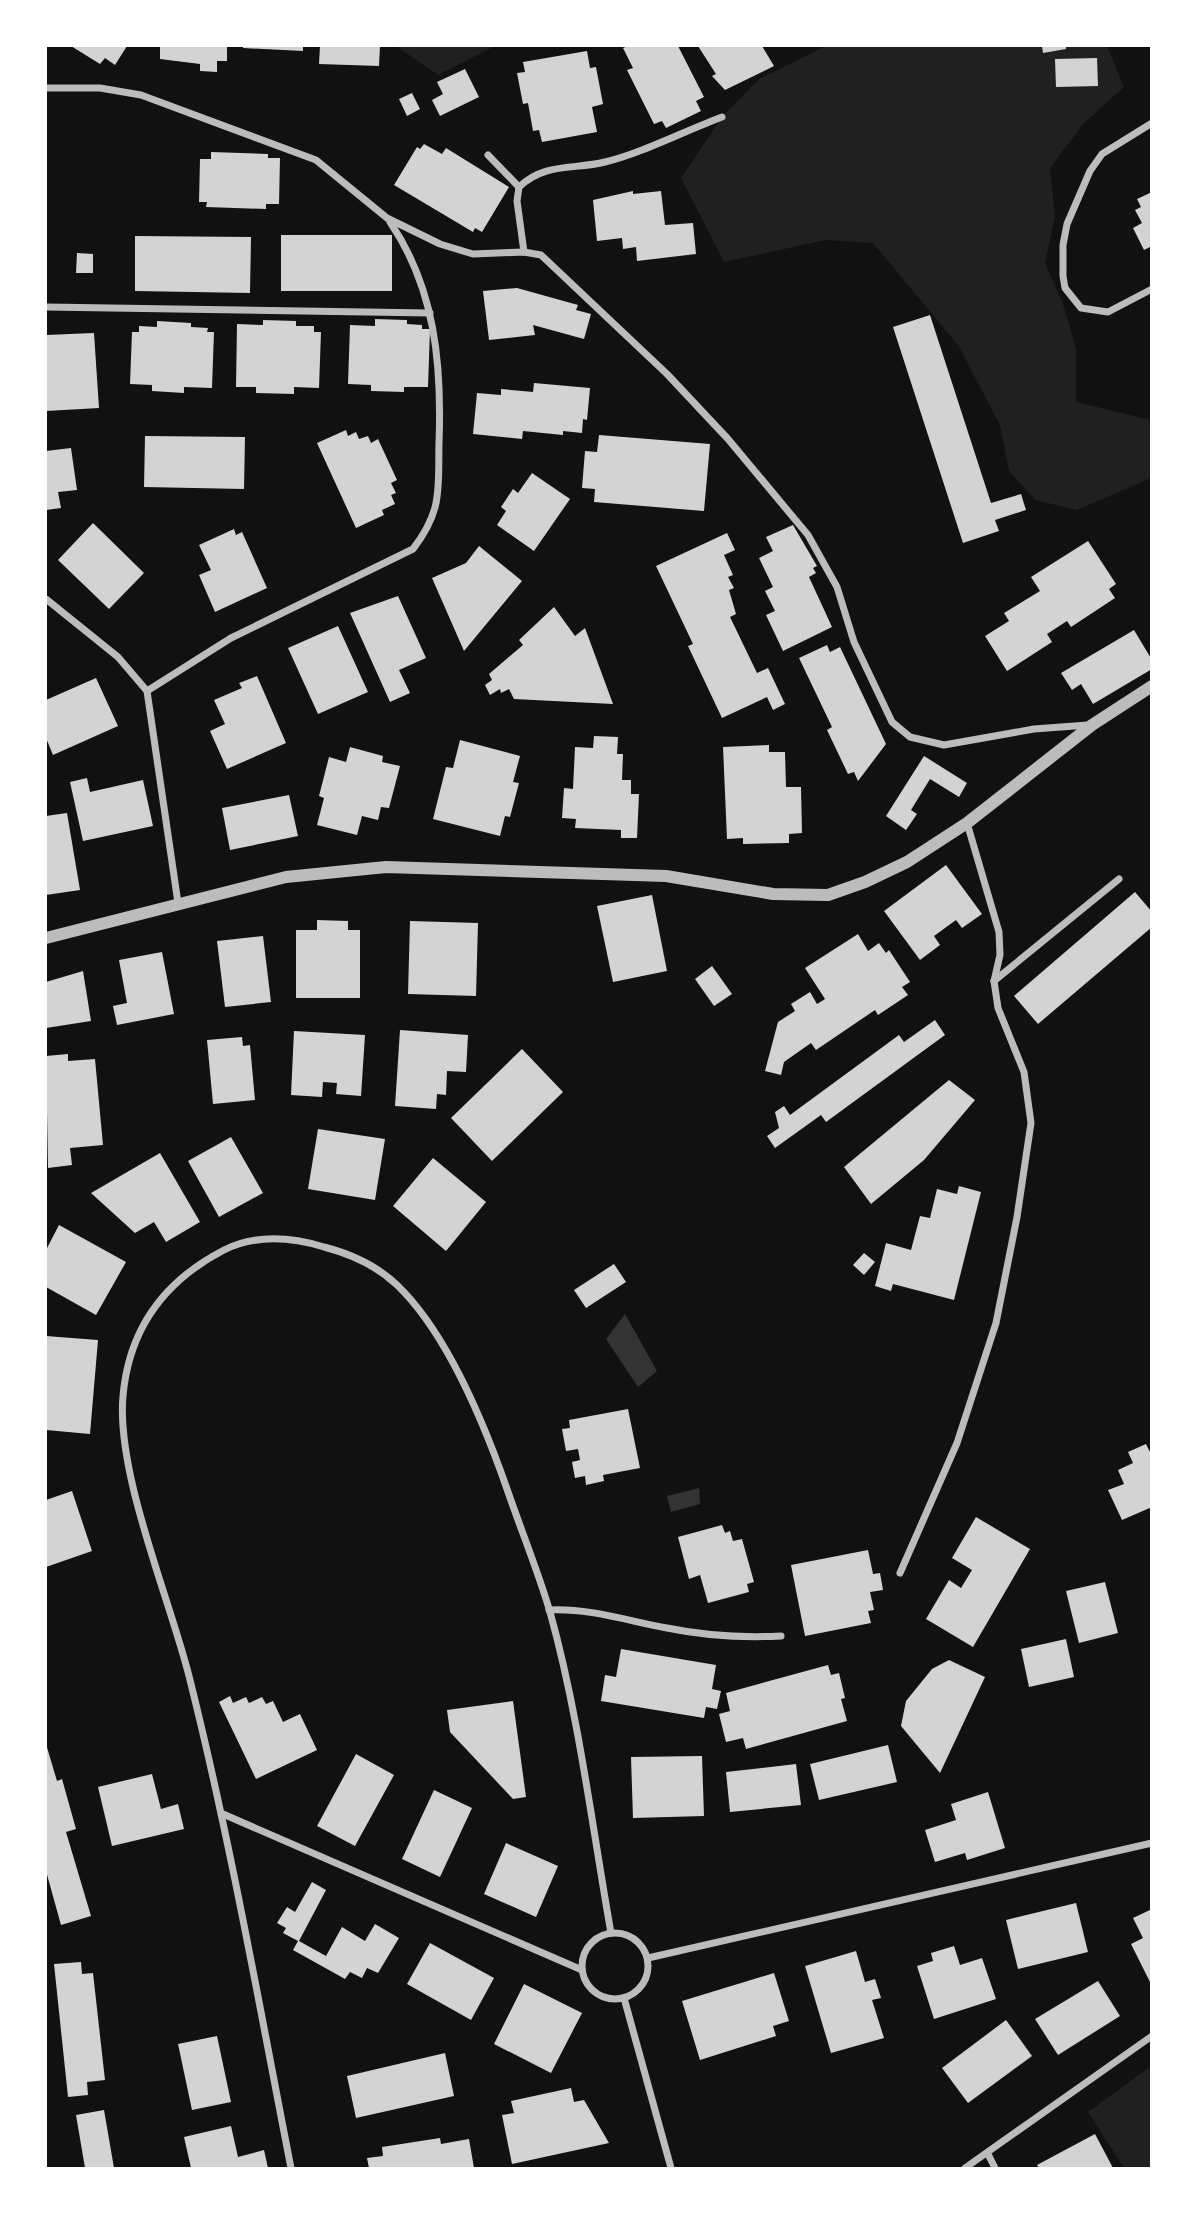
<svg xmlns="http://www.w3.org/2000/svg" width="1197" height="2214" viewBox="0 0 1197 2214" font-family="'Source Serif 4',serif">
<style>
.green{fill:#202020}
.water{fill:#333}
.building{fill:#d3d3d3}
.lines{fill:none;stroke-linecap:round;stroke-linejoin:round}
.minor{stroke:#bcbcbc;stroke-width:7}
.tertiary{stroke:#bcbcbc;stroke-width:12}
</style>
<rect width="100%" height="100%" fill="#111"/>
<g class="green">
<polygon points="396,46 495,46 438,75"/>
<polygon points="826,46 1107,46 1124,87 1084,123 1050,168 1055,216 1045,263 1063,304 1076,348 1076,402 1151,420 1151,478 1077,510 1035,500 1009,471 1000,425 958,345 873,243 826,240 724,262 681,178 722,117 759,79"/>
<polygon points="1151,2066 1151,2168 1124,2168 1088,2112"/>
</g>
<g class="water">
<polygon points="625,1314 657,1371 638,1387 606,1339"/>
<polygon points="699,1488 700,1504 671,1512 667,1496"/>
</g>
<g class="building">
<polygon points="71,46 127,46 115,65 105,58 100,64"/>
<polygon points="160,46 227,46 227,61 217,61 217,72 200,71 200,64 160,59"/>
<polygon points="243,46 303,46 303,51 243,48"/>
<polygon points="320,46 380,46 379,66 319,64"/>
<polygon points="628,46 678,46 704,97 696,101 701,111 666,128 662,121 654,124 627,70 633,68 623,48"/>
<polygon points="698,46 762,46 774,66 725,90 712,76 716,74"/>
<polygon points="1042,46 1066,46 1066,49 1043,53"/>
<polygon points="587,51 590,68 596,67 603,104 592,107 597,132 542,142 539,130 533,131 528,103 523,104 517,73 525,72 523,62"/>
<polygon points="1097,58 1098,86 1056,87 1055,59"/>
<polygon points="465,69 479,97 440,116 432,100 443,94 437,82"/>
<polygon points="412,93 420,109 407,116 399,99"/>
<polygon points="424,144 442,154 446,148 509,187 482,232 475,228 473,232 394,185 417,147 420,149"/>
<polygon points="211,152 268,154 268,158 280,158 279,204 266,204 266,209 206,207 207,202 199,202 200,159 211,159"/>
<polygon points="633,191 633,194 661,191 665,225 693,223 696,254 637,261 636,247 623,249 622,238 597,241 593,200"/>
<polygon points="1152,192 1152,246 1144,250 1133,228 1142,223 1135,210 1141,207 1137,199"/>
<rect x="281" y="235" width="111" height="56"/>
<polygon points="135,236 251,237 250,293 135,291"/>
<polygon points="77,253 93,254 93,273 76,273"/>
<polygon points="517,288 578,305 576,310 591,314 584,339 533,325 535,335 489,340 483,291"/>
<polygon points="930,315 991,503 1021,494 1026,510 995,520 999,531 963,543 893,327"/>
<polygon points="375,319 407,320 407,324 422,325 422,329 430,329 428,387 404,387 404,392 371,391 371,385 348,384 350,325 375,326"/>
<polygon points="263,320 296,321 296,326 314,326 314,332 321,332 319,388 294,387 294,394 256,393 256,387 236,387 237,324 263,325"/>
<polygon points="157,321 191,323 191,327 208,328 207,332 214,332 212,388 184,387 184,393 152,391 152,385 130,384 132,332 139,332 139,326 157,327"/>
<polygon points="94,333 99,408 46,411 46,335"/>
<polygon points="534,383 590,388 587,420 583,419 582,433 563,431 563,435 523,431 522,439 473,434 477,393 501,395 501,389 533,392"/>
<polygon points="346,430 348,436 356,432 359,439 368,436 371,443 378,439 397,480 391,483 396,493 391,495 395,504 382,510 384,515 356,528 317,443"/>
<polygon points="599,435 710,444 704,511 594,502 595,489 582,488 585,451 597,452"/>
<polygon points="145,436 245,437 244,489 144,487"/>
<polygon points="71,448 77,490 58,492 61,508 46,510 46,451"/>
<polygon points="532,473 570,499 534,551 497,525 506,511 501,507 513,489 518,493"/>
<polygon points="93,523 144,573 109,609 58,560"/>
<polygon points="793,525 817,566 813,568 816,573 809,577 832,627 783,651 766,615 775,611 765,591 773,587 759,558 773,551 766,537"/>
<polygon points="234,529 236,535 242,532 267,588 215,612 199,575 211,570 199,545"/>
<polygon points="727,533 735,550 724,555 733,575 728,577 734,588 729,590 736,614 730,617 757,673 768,668 785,704 773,710 767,697 722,718 688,646 693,644 656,566"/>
<polygon points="1088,541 1116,584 1109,589 1115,598 1071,627 1067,621 1047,634 1052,642 1007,671 985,636 1009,621 1004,613 1040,591 1031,577"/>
<polygon points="479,546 522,581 464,651 432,578 466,563"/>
<polygon points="398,596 426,658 399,670 410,693 390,702 350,613"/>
<polygon points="554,607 575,636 585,628 613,704 514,699 509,689 501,693 500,689 490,695 485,685 492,680 489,674 523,645 519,640"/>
<polygon points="338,626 368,692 318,714 288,648"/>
<polygon points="1134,630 1152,660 1152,669 1093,704 1081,684 1072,690 1061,673"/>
<polygon points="827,645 830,652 840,647 886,744 858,781 854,772 848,774 827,730 832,727 799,658"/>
<polygon points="257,676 286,743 227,769 210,731 225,724 214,700 242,688 239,683"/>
<polygon points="96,678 118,726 53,755 46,738 46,700"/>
<polygon points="594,736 618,737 617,754 623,754 622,780 631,780 631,794 639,794 637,838 621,838 621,830 575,828 576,819 562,818 564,788 573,789 575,747 593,748"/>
<polygon points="460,740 520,756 513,782 519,783 510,817 505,816 500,836 433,819 446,767 453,768"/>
<polygon points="769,745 769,752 785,752 786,787 801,787 802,833 789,834 789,843 743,844 743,838 727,839 723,747"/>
<polygon points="350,747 383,756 382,762 400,766 389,808 381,807 378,820 362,816 357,835 317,825 324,798 319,796 329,757 346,762"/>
<polygon points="924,756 967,783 959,797 930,779 911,810 917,814 906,830 886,816"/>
<polygon points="87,778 90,792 143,780 153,826 83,841 70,782"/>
<polygon points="289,795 298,836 230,850 222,808"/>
<polygon points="67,813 80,890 46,895 46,816"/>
<polygon points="946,865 982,914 962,928 956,920 934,936 940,945 920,960 884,911"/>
<polygon points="1135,892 1152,912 1152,927 1038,1024 1014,996"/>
<polygon points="652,895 667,971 613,982 597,906"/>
<polygon points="317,920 348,921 348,930 360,930 360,998 296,998 296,930 317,930"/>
<polygon points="410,921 478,923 476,996 408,994"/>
<polygon points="858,934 868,951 879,943 886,953 889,950 910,982 902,987 908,995 878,1015 875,1010 816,1050 811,1043 784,1062 781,1075 765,1071 778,1022 795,1011 791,1004 810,992 817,1004 825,999 805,968"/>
<polygon points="263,936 271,1002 225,1007 217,941"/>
<polygon points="162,952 174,1014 117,1025 113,1006 127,1003 119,960"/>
<polygon points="712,966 732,994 714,1006 695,979"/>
<polygon points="83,971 91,1021 46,1028 46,982"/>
<polygon points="935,1020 945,1035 826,1122 821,1115 775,1148 767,1136 779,1128 775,1112 784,1106 790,1115 899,1035 904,1042"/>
<polygon points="400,1030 468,1035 466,1072 447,1071 446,1095 437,1094 436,1109 395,1106"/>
<polygon points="294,1031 365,1035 361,1096 336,1094 337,1083 323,1082 322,1097 291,1095"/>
<polygon points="242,1037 243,1046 250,1045 255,1100 213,1104 207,1040"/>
<polygon points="522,1049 563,1092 492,1161 451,1118"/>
<polygon points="68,1054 68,1061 95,1059 103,1145 70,1148 72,1165 48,1168 46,1056"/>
<polygon points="949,1080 975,1100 924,1160 871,1204 844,1167"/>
<polygon points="318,1129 385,1139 375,1200 308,1189"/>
<polygon points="231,1137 263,1193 219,1217 188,1161"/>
<polygon points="160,1153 200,1222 166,1242 154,1222 135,1233 91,1193"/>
<polygon points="433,1158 486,1202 446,1251 393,1206"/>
<polygon points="959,1186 981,1192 954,1300 893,1284 891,1291 875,1286 886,1243 911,1250 920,1216 930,1218 937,1189 957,1194"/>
<polygon points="59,1225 126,1262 96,1315 46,1287 46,1250"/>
<polygon points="864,1253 875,1262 864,1275 853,1265"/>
<polygon points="614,1264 626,1282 586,1308 574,1290"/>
<polygon points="46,1336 98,1340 90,1434 46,1430"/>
<polygon points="628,1409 640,1468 603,1475 604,1481 586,1485 585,1476 575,1478 572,1462 580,1460 578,1449 566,1451 562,1429 570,1428 569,1420"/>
<polygon points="1146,1444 1152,1456 1152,1507 1122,1520 1108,1490 1124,1484 1118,1470 1133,1463 1128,1452"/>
<polygon points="72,1491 92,1551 46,1567 46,1500"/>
<polygon points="976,1517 1030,1549 973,1647 926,1619 949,1580 961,1588 972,1570 952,1558"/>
<polygon points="722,1525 725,1533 730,1531 733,1541 742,1539 754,1582 747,1584 749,1592 708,1603 700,1575 689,1579 678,1537"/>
<polygon points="868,1550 873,1574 880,1573 883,1590 870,1592 874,1610 868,1611 871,1623 805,1636 791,1565"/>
<polygon points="1105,1582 1118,1633 1079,1643 1066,1591"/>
<polygon points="1066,1639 1074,1677 1029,1687 1021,1649"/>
<polygon points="621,1649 716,1665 712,1689 721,1691 717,1709 706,1707 704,1718 601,1701 605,1675 616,1677"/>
<polygon points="949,1660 985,1677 940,1773 901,1726 906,1701 932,1669"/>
<polygon points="828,1665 831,1675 839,1673 845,1698 841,1699 847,1721 746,1749 743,1738 726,1742 719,1714 730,1711 726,1693"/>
<polygon points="230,1696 233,1703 246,1697 249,1703 262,1697 266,1704 273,1701 283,1722 300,1714 317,1750 256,1779 219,1702"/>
<polygon points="513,1701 526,1797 513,1799 450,1732 447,1710"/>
<polygon points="46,1744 57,1781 62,1779 76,1829 66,1832 91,1916 61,1925 46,1871"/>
<polygon points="888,1745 897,1782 819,1800 810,1764"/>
<polygon points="356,1754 394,1775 355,1846 317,1826"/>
<polygon points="702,1756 704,1816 633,1818 631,1757"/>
<polygon points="796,1764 801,1805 730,1812 726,1772"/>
<polygon points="152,1774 161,1809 178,1804 184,1829 112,1846 98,1787"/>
<polygon points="434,1790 472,1808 440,1877 402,1859"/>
<polygon points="988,1792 1005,1848 967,1860 965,1853 935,1862 925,1830 956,1820 951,1804"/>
<polygon points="506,1843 558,1866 536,1917 484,1894"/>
<polygon points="312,1882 326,1890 299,1941 326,1956 342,1927 365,1941 375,1924 399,1938 378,1973 367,1968 362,1978 350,1972 345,1979 293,1950 298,1941 283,1933 286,1928 277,1923 287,1907 295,1912"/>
<polygon points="1076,1903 1088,1952 1018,1969 1006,1920"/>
<polygon points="1152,1909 1152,1986 1131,1944 1143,1938 1133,1918"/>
<polygon points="430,1943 494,1978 471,2020 407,1984"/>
<polygon points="954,1946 960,1965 982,1958 996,1999 934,2019 917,1966 933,1961 931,1953"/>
<polygon points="856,1951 865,1982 875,1979 881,1998 872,2000 884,2038 831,2053 805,1966"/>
<polygon points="81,1962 82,1974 93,1973 105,2080 87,2082 88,2095 68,2097 54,1964"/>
<polygon points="774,1973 789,2021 773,2026 776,2036 700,2060 682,2001"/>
<polygon points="1098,1981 1120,2016 1058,2055 1035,2019"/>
<polygon points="524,1984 582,2013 551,2073 494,2044"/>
<polygon points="1006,2020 1032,2056 968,2103 942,2068"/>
<polygon points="217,2036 231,2102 192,2110 178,2044"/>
<polygon points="445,2053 454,2096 356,2118 347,2076"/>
<polygon points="571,2088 574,2102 584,2100 609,2143 512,2164 502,2115 514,2113 511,2101"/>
<polygon points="104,2110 114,2168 85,2168 76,2115"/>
<polygon points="231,2126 238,2157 264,2150 268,2168 191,2168 184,2137"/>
<polygon points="1095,2134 1113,2168 1039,2168 1037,2165"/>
<polygon points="440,2138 441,2144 469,2139 474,2168 369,2168 367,2158 383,2156 382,2147"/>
</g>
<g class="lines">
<g class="minor">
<polyline points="46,88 100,88 141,95 316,160 387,218 440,244 473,254 524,252 541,255 667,374 728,439 808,535 837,587 854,642 892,722 910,737 944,745 1034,729 1088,725"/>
<polyline points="1152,123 1102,154 1090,171 1067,224 1063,245 1063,276 1065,288 1081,308 1108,312 1152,289"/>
<polyline points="488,155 519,187"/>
<path d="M 519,187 C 545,162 574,170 605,162 C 640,154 687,130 722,117"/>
<polyline points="519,187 517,201 524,252"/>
<polyline points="46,307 430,313"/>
<polyline points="46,599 118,657 147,691 178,903"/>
<path d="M 147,691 L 231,638 L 413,549 C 443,510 438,489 439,443 C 442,364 435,288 390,222"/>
<polyline points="994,981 1119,879"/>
<polyline points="900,1573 957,1443 996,1323 1017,1217 1031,1123 1024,1072 998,1008 994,981 1000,955 999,932 967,823"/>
<path d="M 549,1610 C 590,1608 628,1621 667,1628 C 706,1636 742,1638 781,1636"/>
<polyline points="223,1814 582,1970"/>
<circle cx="615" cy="1966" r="33"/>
<polyline points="648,1958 1152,1843"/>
<polyline points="624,1998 671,2168"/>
<polyline points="988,2154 995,2168"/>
<path d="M 291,2168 C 259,2004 230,1839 189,1676 C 169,1597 116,1473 123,1396 C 129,1328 164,1281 224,1250 C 256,1234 291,1237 324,1247 C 351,1254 376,1265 397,1285 C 448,1334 484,1423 507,1489 C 521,1530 538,1571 550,1612 C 579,1716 592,1826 611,1933"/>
<polyline points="965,2168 1152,2036"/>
</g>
<polyline class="tertiary" points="46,938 286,877 386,867 666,876 773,894 828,895 865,882 907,862 967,823 1092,725 1152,686"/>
</g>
<rect width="1197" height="2214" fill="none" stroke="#ffffff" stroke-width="94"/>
</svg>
